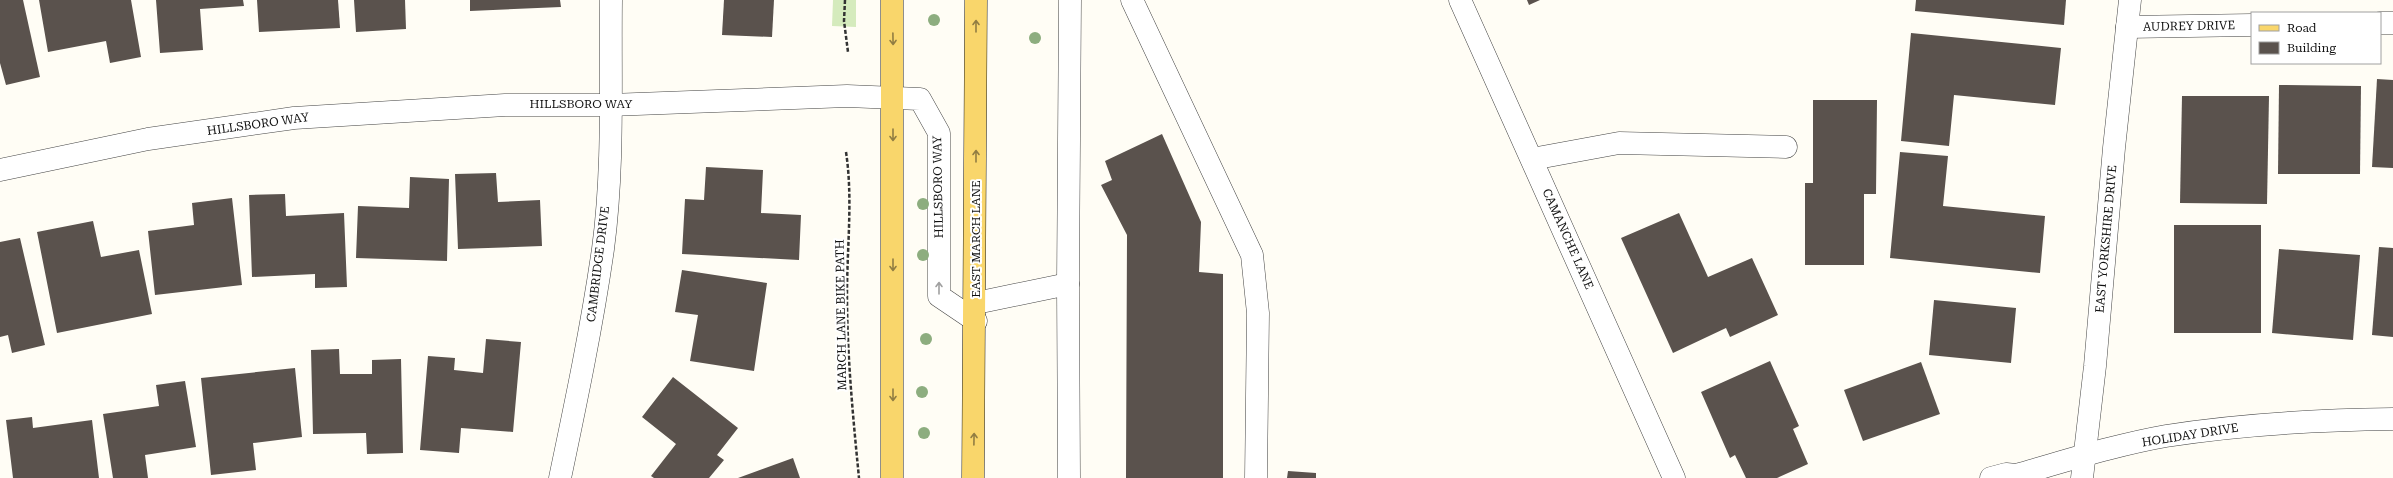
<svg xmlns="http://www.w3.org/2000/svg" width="2393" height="478" viewBox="0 0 2393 478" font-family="'Roboto Serif',serif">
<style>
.green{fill:#d5ebbd}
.building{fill:#5a524d}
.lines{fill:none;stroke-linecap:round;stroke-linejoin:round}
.minor-casing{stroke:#444;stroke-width:23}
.major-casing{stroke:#222;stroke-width:23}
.path{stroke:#333;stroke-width:2.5;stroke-dasharray:4 2;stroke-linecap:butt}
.minor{stroke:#fff;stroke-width:22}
.major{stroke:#f9d66b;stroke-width:22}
.tree{fill:#8dad7f}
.oneway{stroke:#917d42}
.oneway2{stroke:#a0a0a0}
.labels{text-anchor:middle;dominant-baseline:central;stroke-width:4;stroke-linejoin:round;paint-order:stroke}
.street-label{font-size:12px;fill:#111;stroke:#fff}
</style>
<rect width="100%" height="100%" fill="#fffdf5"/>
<polygon class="green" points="833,0 856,0 856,27 832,26"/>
<g class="building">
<polygon points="0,0 23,0 40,77 6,85 0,63"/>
<polygon points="39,0 131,0 141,57 110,63 106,41 48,52"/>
<polygon points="156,0 243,0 244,6 200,9 203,50 160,53"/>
<polygon points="257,0 338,0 340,28 259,32"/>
<polygon points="354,0 405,0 406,29 356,32"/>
<polygon points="470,0 560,0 561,7 470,11"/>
<polygon points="724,0 774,0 772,37 722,35"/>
<polygon points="1527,0 1540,0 1529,5"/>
<polygon points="1916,0 2066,0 2064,25 1915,11"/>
<polygon points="1911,33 2061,48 2055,105 1954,95 1949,146 1901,141"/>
<polygon points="2377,79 2393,80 2393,168 2372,167"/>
<polygon points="2279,85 2361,86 2360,174 2278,174"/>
<polygon points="2182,96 2269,96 2267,204 2180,203"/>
<polygon points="1813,100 1877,100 1876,194 1864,194 1864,265 1805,265 1805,183 1813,183"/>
<polygon points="1162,134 1201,222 1199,272 1223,274 1223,478 1126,478 1127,235 1101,185 1112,180 1105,161"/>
<polygon points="1900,152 1948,156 1943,206 2045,216 2040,273 1890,258"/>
<polygon points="706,167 763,170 761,213 801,215 799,260 682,254 685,199 704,200"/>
<polygon points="496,173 498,202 540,200 542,246 458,249 455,174"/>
<polygon points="410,177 449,179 447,261 356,258 358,206 409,208"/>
<polygon points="285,194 286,216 344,213 347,287 315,288 315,274 252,277 249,195"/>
<polygon points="232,198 242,285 155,295 148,231 194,225 192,203"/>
<polygon points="1679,213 1708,277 1752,258 1778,315 1730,337 1726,328 1673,353 1621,238"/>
<polygon points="93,221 101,257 139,250 152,314 57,333 37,232"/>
<rect x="2174" y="225" width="87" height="108"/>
<polygon points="20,238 45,345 12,353 8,335 0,337 0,242"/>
<polygon points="2379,247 2393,248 2393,337 2372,335"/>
<polygon points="2279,249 2360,255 2353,340 2272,333"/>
<polygon points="682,270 767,283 754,371 690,361 698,315 675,312"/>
<polygon points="1934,300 2016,308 2011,363 1929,355"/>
<polygon points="486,339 521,342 513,432 461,428 459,453 420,450 428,356 455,358 454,370 483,373"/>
<polygon points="339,349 340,374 372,374 372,360 401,359 403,453 367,454 366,433 313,434 311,350"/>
<polygon points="1770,361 1799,426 1793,429 1808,464 1777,478 1746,478 1735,455 1730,458 1701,392"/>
<polygon points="1921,362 1940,414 1863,441 1844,390"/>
<polygon points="295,368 302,437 253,443 256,470 211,475 201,378"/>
<polygon points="673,377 738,428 717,455 724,460 709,478 654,478 651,476 676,444 642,417"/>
<polygon points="185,381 196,447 145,455 148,478 113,478 103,414 159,406 156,385"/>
<polygon points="32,417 33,428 92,420 99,478 13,478 6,420"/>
<polygon points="793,458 800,478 738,478"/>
<polygon points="1288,471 1316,473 1316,478 1287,478"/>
</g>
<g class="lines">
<defs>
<g id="minor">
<polyline points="1132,0 1252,255 1258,313 1256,478"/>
<polyline points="1460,0 1674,478"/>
<polyline points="2380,23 2393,23"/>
<polyline points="2127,27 2252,25"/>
<polyline points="1532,159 1619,143 1786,147"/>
<polyline points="0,170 148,139 294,118 505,105 610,105 847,96 920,99 939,133 939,296 976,321"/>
<polyline points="1068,284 1070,0"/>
<polyline points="976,303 1068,284 1069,478"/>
<path d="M 560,478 C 576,402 592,326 603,249 C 614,167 610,82 611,0"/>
<path d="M 1991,478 L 2006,474 L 2016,475 C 2066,461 2115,445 2166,436 C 2241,424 2317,420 2393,419"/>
<polyline points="2082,478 2095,366 2114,148 2130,0"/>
</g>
<g id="major">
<polyline points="892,0 892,478"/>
<polyline points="973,478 976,0"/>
</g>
</defs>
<use href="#minor" class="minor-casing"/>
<use href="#major" class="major-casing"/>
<g class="path">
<polyline points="845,0 844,21 848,52"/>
<path d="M 846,152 C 853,198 847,247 847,294 C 847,355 853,417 859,478"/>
</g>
<use href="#minor" class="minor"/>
<use href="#major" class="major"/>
</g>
<g class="tree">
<circle cx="934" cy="20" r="6"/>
<circle cx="1035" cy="38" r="6"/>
<circle cx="923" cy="204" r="6"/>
<circle cx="923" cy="255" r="6"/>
<circle cx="926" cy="339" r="6"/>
<circle cx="922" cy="392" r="6"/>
<circle cx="924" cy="433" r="6"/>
</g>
<defs><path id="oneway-shaft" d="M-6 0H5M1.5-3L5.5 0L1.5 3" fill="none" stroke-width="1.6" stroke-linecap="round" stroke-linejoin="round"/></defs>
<g class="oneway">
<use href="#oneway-shaft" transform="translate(976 26) rotate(-90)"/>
<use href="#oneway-shaft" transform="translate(893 39) rotate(89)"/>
<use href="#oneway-shaft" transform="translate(893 135) rotate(90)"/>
<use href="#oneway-shaft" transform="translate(976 156) rotate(-90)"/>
<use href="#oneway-shaft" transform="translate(893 265) rotate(90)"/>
<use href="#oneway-shaft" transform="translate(893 395) rotate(90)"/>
<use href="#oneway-shaft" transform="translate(974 439) rotate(-89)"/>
</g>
<use class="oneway2" href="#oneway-shaft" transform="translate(939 288) rotate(-90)"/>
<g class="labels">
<g class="street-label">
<text transform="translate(2189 26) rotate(-1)">AUDREY DRIVE</text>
<text x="581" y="104">HILLSBORO WAY</text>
<text transform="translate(258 124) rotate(-8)">HILLSBORO WAY</text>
<text transform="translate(938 187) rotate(-91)">HILLSBORO WAY</text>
<text transform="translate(976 239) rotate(-90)">EAST MARCH LANE</text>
<text transform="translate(1568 239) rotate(66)">CAMANCHE LANE</text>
<text transform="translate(2106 239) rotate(-85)">EAST YORKSHIRE DRIVE</text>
<text transform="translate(598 264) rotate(-83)">CAMBRIDGE DRIVE</text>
<text transform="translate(841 315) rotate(-91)">MARCH LANE BIKE PATH</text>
<text transform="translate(2190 435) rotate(-9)">HOLIDAY DRIVE</text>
</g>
</g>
<rect x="2251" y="12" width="130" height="52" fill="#ffffff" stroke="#a0a0a0"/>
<rect x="2259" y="25" width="20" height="6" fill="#f9d66b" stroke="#a0a0a0"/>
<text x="2287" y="32" font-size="12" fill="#111111">Road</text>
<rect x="2259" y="42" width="20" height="12" fill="#5a524d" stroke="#a0a0a0"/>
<text x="2287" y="52" font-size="12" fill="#111111">Building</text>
</svg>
